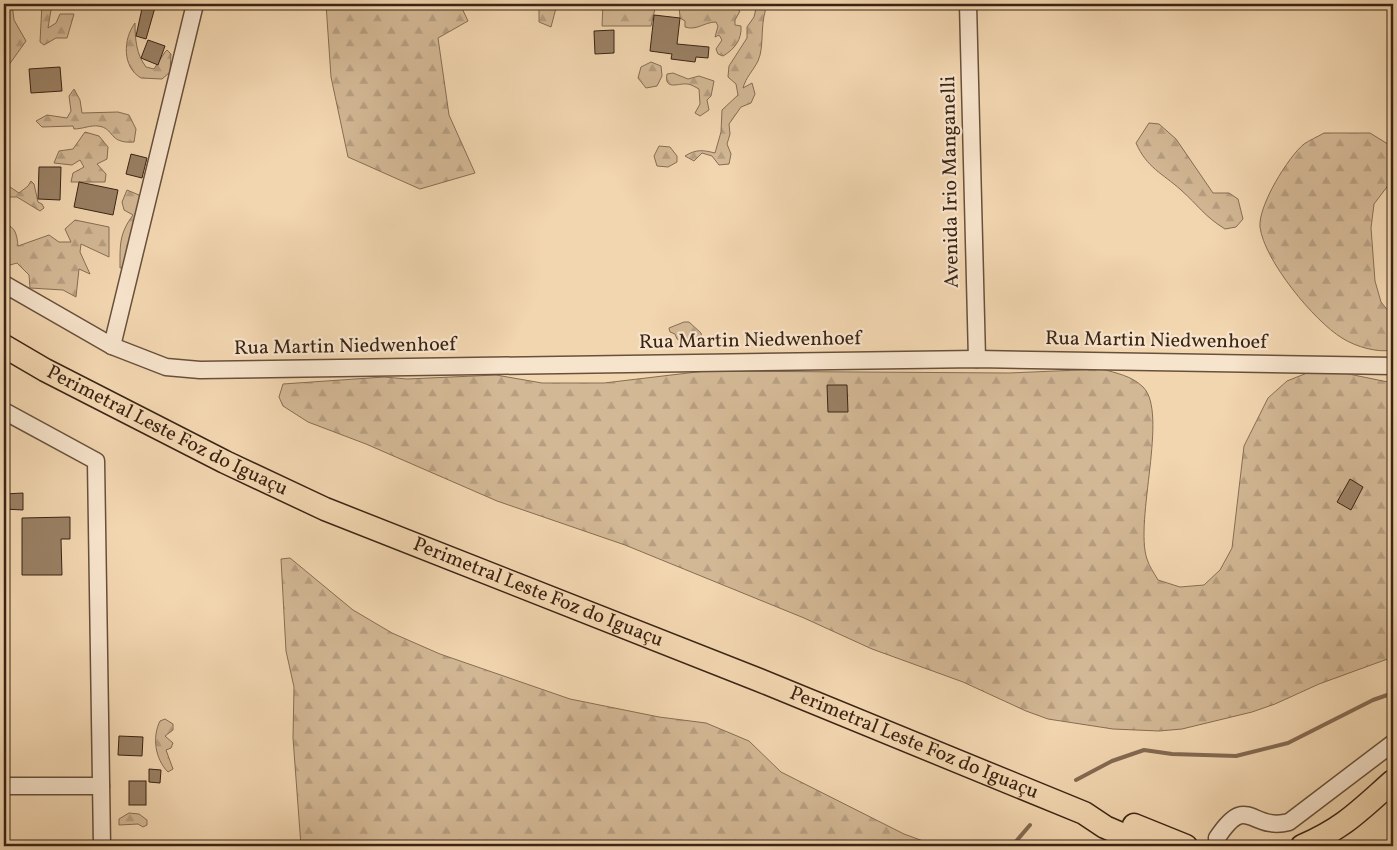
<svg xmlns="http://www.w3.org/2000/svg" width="1397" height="850" viewBox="0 0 1397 850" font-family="Vollkorn,serif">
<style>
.forest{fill:url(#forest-firs);stroke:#866e54}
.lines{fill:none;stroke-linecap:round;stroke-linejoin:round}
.stream{stroke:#836a52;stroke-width:4}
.building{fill:#9a8165;stroke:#3a2414}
.minor-casing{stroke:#68503b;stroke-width:19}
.highway-casing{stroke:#3a2414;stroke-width:25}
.minor{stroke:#f7e4cc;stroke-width:16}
.highway{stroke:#f2d6b0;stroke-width:22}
.labels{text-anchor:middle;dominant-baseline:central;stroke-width:4.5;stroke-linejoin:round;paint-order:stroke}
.street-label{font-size:20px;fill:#3a2414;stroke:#f7e4cc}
</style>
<defs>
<pattern id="forest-firs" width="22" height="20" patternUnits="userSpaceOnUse" patternTransform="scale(1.25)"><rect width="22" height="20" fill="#d3b895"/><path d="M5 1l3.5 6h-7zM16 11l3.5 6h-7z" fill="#b69e80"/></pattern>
</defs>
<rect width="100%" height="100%" fill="#f2d6b0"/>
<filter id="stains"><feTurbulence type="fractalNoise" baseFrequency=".004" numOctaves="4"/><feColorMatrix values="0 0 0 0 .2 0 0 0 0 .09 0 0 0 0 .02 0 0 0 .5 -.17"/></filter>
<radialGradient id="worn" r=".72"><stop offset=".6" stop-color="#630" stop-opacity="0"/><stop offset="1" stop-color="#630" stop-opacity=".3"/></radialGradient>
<g class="forest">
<polygon points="4,4 12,4 14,20 26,41 6,69 4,69"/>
<polygon points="42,4 52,4 48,28 56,23 60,14 74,14 67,38 56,38 44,45 40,42"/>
<polygon points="326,4 460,4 468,21 438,38 449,115 475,173 420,189 348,157 331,77"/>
<polygon points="539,4 560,4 556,8 551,27 539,22"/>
<polygon points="603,4 656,4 651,26 602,26"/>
<path d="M 679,4 L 728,4 L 740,11 L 735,20 L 735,25 L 741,26 C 742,39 735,49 723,56 L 718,54 L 716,49 L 722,40 L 719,35 L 715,37 L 718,26 L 716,22 C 704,22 697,31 685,27 L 685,21 L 680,18 Z"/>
<path d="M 757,4 L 768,4 C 759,21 765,46 758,61 C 753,71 746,77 743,88 L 752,83 L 755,94 L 751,103 L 741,107 L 729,124 L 730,134 L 727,144 L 731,154 L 729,164 L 719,165 L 712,156 L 702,153 L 694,161 L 685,156 C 696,149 703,150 715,153 L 721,132 L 722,110 L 738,95 L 736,84 L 728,77 L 729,66 L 747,38 L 747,27 L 754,17 Z"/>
<path d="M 135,23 C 135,38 136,54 146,67 L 154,69 L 165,52 L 167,50 L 171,54 L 170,72 L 162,79 L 141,78 C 122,67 123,39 135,23 Z"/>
<polygon points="651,62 661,66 662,76 657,86 646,88 638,78 641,67"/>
<path d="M 673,73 L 688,79 L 699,76 L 714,81 L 711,96 L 707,100 L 709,110 L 700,116 L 695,113 L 700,104 L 699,89 C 695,87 691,84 687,84 C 678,83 664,91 667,74 Z"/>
<path d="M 74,89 L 80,100 L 82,113 L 118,112 L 129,115 L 136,129 L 134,142 C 108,144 115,128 98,126 C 91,125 82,129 74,129 L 73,126 L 42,127 L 36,121 L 47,115 L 67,118 L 71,111 L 69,96 Z"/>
<path d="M 1149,123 L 1159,124 L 1176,139 L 1213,193 L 1229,193 L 1238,199 L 1243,219 L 1236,227 L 1225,229 C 1204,216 1199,206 1181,190 C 1162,173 1147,168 1136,143 Z"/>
<polygon points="85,132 99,136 108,147 107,159 97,164 106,174 105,182 71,182 73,173 84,167 80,160 72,165 54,163 59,151 73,149"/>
<path d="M 1324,133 L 1370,133 L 1391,146 L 1393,152 L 1393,179 L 1374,204 L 1371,228 L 1375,281 L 1381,302 L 1393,317 L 1393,350 C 1378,353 1356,347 1342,338 C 1314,321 1264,260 1260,227 C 1258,206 1288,157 1304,144 C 1310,140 1317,137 1324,133 Z"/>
<polygon points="659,146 670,147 677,156 677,162 668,167 657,166 654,156"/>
<polygon points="31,181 34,184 38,202 42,204 44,208 40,211 17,197 7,197 4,200 4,187 10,187 19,193 28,186"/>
<path d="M 127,190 L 139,195 L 141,218 L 128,267 L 120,268 C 120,245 119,234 133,215 L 124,210 L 122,202 Z"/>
<path d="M 75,220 L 109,227 L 109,257 L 81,244 L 80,252 L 90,274 L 79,269 L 76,297 L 63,290 L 30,288 L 29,275 L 17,263 L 10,265 L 4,271 L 4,224 C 16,226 17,236 18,246 L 49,235 L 59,242 L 71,242 L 65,229 Z"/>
<polygon points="684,322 689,322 701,333 702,339 692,343 686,338 682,341 677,339 675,334 670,332 669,328"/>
<path d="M 1102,369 C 1116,373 1132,376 1143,387 C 1169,412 1134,521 1147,559 C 1149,566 1154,573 1158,580 L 1180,587 L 1204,585 L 1220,570 L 1232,548 L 1244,446 L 1268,398 L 1287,381 L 1307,373 L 1329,370 L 1393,383 L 1393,657 L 1319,684 L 1275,704 L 1252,712 L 1182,729 L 1159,731 L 1113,729 L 1048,719 L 1026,711 L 963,682 L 872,649 L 804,618 L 625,545 L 497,501 L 366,444 L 308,422 L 283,406 L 279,397 L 283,384 L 384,377 L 407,379 L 496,375 L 542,383 L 604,383 L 705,371 L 1009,373 Z"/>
<polygon points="290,558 353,610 392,633 440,654 570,699 659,717 706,723 749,741 781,772 904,834 937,846 301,846 293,738 294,687 286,651 281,559"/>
<path d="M 165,719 L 173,724 L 173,730 L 165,736 L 173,743 L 171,748 L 166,750 L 173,769 L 168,772 C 155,759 152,737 160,721 Z"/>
<polygon points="129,813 139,814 147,820 147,825 143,827 138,824 119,825 119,819"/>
</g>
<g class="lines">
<g class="stream">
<polyline points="1076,780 1112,761 1144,750 1172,754 1236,756 1288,743 1373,700 1393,693"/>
<polyline points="1012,846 1030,825"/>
</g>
</g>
<g class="building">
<polygon points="143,4 156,4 146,39 136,36"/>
<polygon points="654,15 680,18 677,44 709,47 708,58 696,57 695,62 671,59 672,54 650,51"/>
<polygon points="614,30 614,53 595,54 594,31"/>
<polygon points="148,40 165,46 158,65 141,58"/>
<polygon points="60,67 62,91 31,93 29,69"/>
<polygon points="131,154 147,158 142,178 126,174"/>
<polygon points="39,167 61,167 60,200 38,199"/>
<polygon points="79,182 118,190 113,215 74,207"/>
<polygon points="827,385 847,385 848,412 828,412"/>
<polygon points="1350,479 1363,487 1351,510 1337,502"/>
<polygon points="23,493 23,510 4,509 4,494"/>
<polygon points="70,517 70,539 61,539 62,575 22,575 22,518"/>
<polygon points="119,736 143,737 142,756 118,755"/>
<polygon points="149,769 161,770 160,783 149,782"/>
<rect x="129" y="781" width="17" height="24"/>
</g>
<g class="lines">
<defs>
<g id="minor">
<polyline points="968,4 977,359"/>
<polyline points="4,284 112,346 166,367 200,370 977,359 1393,366"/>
<polyline points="112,346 195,4"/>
<polyline points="4,411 96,461 102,846"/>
<polyline points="4,786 101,786"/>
<path d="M 1217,838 C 1248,791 1250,832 1289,822 L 1393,743"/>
</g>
<g id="highway">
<path id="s1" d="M 4,346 L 45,370 L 225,462 L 325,509 L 759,680 L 1084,813 L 1105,827 L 1149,846"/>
<polyline points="1134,825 1186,846"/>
<path d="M 1302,846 C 1344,828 1360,810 1393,781"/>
</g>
</defs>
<use href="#minor" class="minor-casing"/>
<use href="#highway" class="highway-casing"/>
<use href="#minor" class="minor"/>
<use href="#highway" class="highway"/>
</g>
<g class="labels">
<g class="street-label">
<text transform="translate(951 182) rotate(-91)">Avenida Irio Manganelli</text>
<text transform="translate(750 341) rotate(-1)">Rua Martin Niedwenhoef</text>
<text transform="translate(1156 341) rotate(1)">Rua Martin Niedwenhoef</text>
<text transform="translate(345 347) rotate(-1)">Rua Martin Niedwenhoef</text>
<text stroke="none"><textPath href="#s1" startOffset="184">Perimetral Leste Foz do Iguaçu</textPath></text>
<text stroke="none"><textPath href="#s1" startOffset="589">Perimetral Leste Foz do Iguaçu</textPath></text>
<text stroke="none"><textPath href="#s1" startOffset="994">Perimetral Leste Foz do Iguaçu</textPath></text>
</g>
</g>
<rect width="1397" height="850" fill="none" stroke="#f2d6b0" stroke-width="20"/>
<rect x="5" y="5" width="1387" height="840" fill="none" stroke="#3a2414" stroke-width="2.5"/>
<rect x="10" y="10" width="1377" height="830" fill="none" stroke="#3a2414"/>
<rect width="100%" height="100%" filter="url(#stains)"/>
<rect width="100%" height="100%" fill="url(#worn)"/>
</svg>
